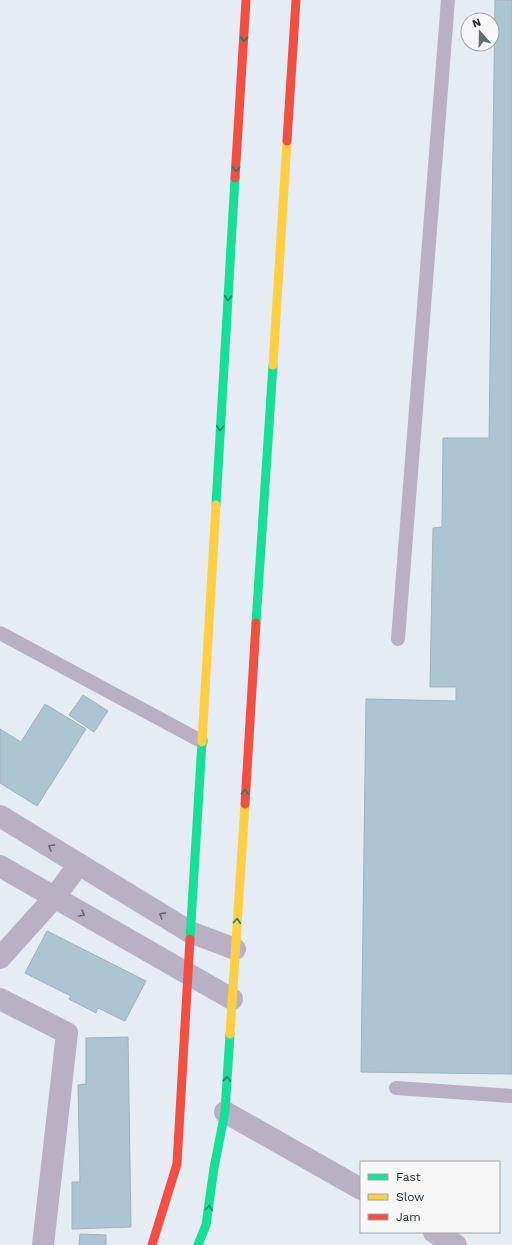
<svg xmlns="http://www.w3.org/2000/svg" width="512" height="1245" viewBox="0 0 512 1245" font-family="'Work Sans',sans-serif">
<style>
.building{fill:#acc5d2;stroke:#a4b0b8}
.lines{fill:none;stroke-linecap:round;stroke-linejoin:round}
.lane{stroke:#bab0c4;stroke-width:14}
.street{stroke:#bab0c4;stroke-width:22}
.fast{stroke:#16e098;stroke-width:9}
.slow{stroke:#ffcf43;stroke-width:9}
.jam{stroke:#f24e42;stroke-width:9}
.oneway{stroke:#188466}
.oneway2{stroke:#636575}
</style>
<rect width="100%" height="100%" fill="#e5ecf4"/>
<g class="building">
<polygon points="495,0 512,0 512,1074 361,1072 366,699 456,701 456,687 430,687 433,528 442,527 443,438 489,438"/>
<polygon points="83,695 108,711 94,732 69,715"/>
<polygon points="45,704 86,729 37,806 0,783 0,729 21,742"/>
<polygon points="47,931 146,981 125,1021 98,1008 96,1013 69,999 71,996 25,973"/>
<polygon points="128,1037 131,1227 72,1229 72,1182 80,1182 78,1085 86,1084 86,1038"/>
<polygon points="80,1234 106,1235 106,1245 79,1245"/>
</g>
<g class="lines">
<g class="lane">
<polyline points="0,633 201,741"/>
<polyline points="398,639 448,0"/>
<polyline points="396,1088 512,1096"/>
</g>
<g class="street">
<polyline points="0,816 190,932 235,949"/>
<polyline points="0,866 232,999"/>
<polyline points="0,958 54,898 79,864"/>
<polyline points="0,999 67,1033 43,1245"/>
<polyline points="225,1112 361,1189"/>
<polyline points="434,1232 456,1245"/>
</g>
<g class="fast">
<polyline points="216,505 235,178"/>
<polyline points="256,623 273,365"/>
<polyline points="190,939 202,742"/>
<polyline points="198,1245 206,1225 214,1168 225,1112 230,1034"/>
</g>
<g class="slow">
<polyline points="273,365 287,141"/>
<polyline points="202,742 216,505"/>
<polyline points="230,1034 245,804"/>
</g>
<g class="jam">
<polyline points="287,141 296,0"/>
<polyline points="235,178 246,0"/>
<polyline points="245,804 256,623"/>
<polyline points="152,1245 177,1164 190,939"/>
</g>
</g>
<defs><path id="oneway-chevron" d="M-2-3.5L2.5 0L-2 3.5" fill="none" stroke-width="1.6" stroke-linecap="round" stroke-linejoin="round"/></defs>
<g class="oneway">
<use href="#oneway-chevron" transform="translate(244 39) rotate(93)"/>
<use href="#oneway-chevron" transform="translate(236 169) rotate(93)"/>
<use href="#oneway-chevron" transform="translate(228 298) rotate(93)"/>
<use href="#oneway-chevron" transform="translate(220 428) rotate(93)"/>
<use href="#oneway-chevron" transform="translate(245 792) rotate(-86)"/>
<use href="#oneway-chevron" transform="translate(237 921) rotate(-86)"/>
<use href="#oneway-chevron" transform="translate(227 1079) rotate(-87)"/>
<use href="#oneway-chevron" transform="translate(209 1208) rotate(-82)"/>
</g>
<g class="oneway2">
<use href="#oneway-chevron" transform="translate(51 847) rotate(-149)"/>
<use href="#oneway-chevron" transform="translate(82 914) rotate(30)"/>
<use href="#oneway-chevron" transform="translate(162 915) rotate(-148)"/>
</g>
<rect x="360" y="1161" width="140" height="72" fill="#f7f7f7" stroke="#9fa4a9"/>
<rect x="368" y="1174" width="20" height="6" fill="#16e098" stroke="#9fa4a9"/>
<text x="396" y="1181" font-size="12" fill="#1b2734">Fast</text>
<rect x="368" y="1194" width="20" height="6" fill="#ffcf43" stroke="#9fa4a9"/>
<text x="396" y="1201" font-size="12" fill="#1b2734">Slow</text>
<rect x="368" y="1214" width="20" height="6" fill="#f24e42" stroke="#9fa4a9"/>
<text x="396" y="1221" font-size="12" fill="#1b2734">Jam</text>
<g transform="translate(480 32) rotate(340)"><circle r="19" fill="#f7f7f7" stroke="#9fa4a9"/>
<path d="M0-3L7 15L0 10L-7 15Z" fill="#626c77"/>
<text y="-6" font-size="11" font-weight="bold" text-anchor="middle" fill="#1b2734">N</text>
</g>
</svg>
